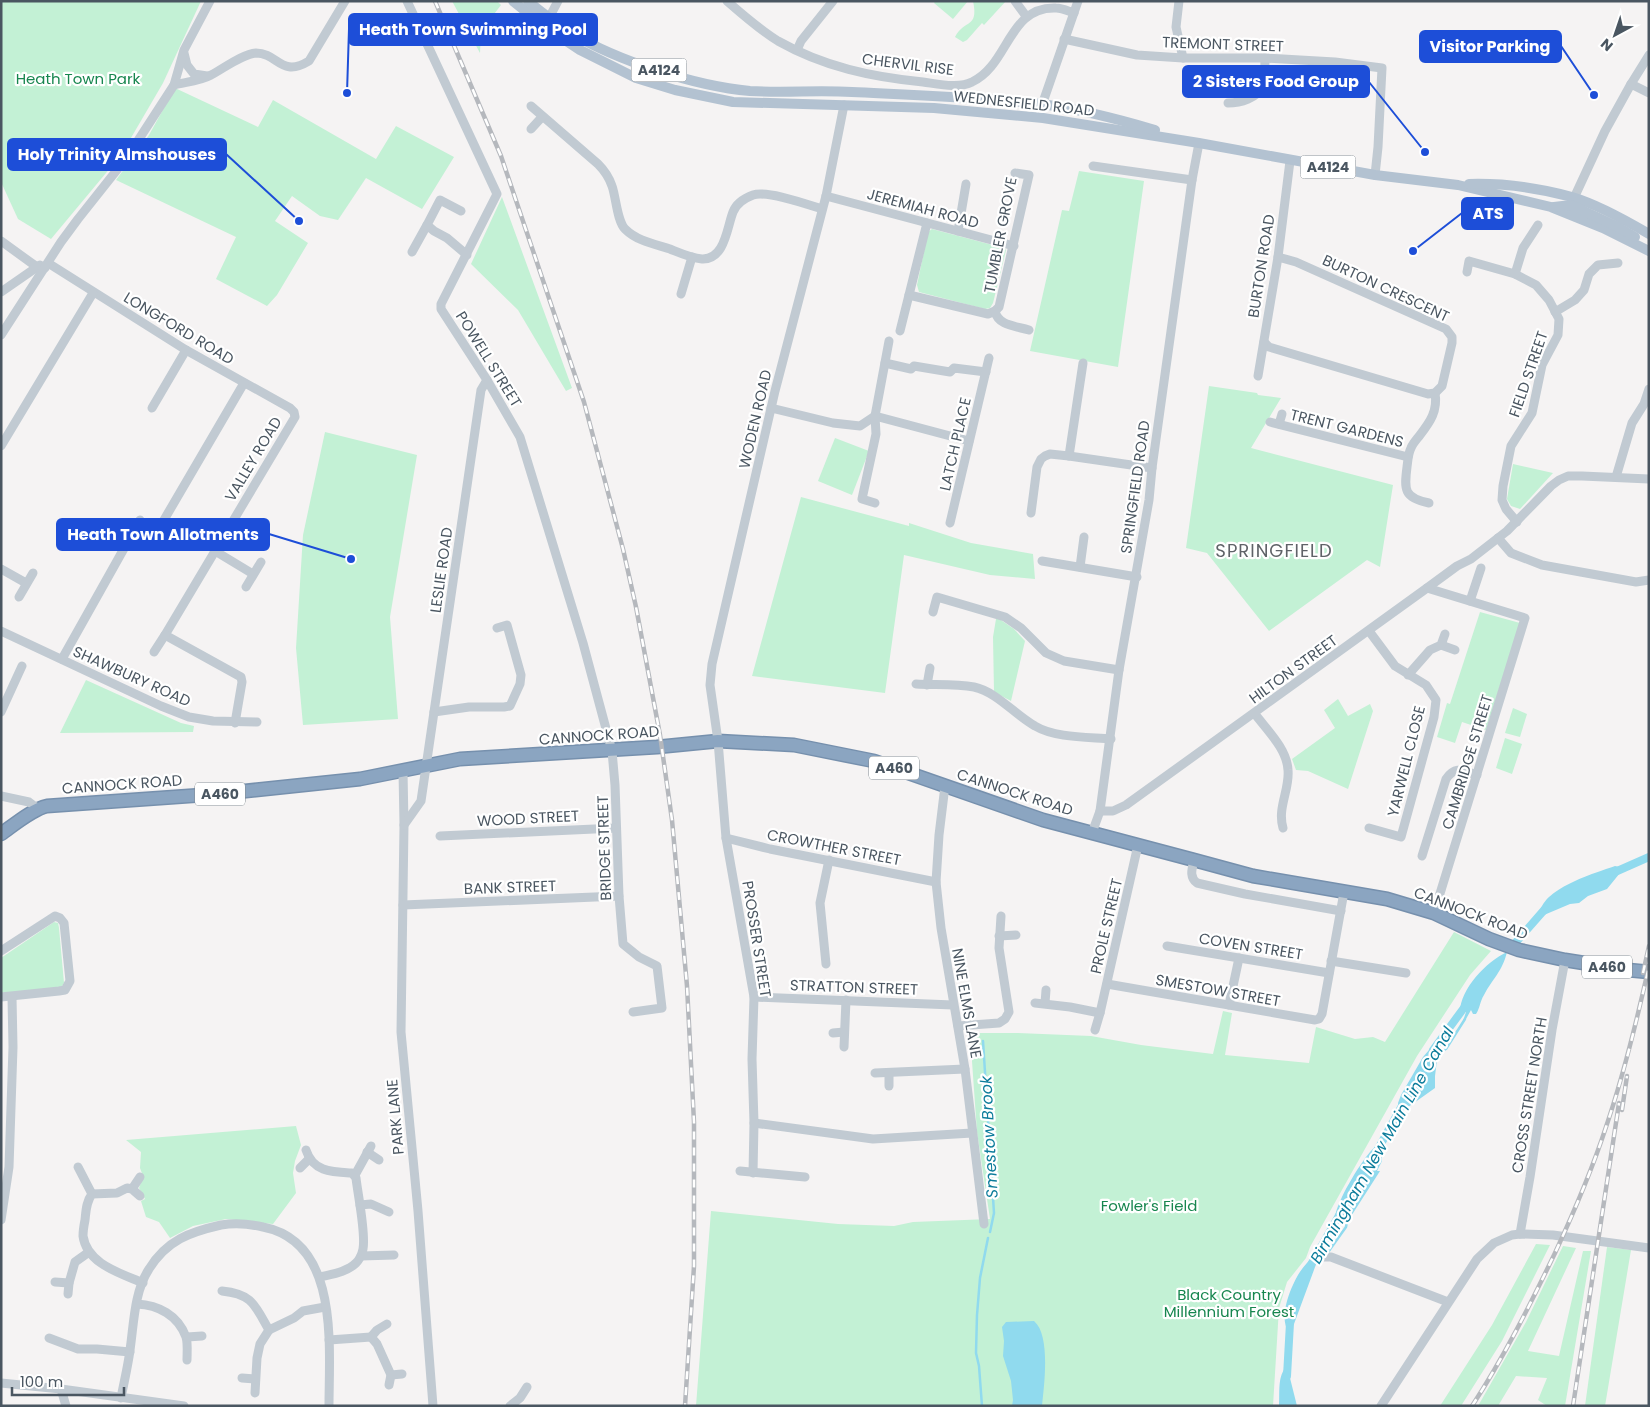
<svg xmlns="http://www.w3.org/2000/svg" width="1650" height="1407" viewBox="0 0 1650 1407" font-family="Poppins,sans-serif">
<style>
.green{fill:#c3f1d5}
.water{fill:#90daee}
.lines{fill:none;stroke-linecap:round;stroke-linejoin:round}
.stream{stroke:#90daee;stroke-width:2.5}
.canal{stroke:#90daee;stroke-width:8}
.highway-casing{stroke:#7690ad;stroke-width:15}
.minor{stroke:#c1cad2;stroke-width:9}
.major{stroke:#b3c2d1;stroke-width:10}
.highway{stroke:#8ba5c1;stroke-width:12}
.rail-casing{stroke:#b5b8bd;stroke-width:4.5}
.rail{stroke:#fff;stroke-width:2.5;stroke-dasharray:8;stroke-linecap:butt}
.labels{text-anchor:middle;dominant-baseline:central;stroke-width:4.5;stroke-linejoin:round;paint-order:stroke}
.shield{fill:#fff;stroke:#808990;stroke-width:1}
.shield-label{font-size:14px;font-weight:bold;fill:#4a5661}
.street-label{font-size:15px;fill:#4a5661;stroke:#fff}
.park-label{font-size:15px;fill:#17864f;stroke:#fff}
.water-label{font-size:16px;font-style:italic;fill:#0c7c9b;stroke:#fff}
.quarter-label{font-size:18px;letter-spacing:1px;fill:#5f6368;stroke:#fff}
.leader{fill:none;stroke:#1d4ed8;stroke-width:2}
.callout-dot{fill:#1d4ed8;stroke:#fff;stroke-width:2}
.callout{fill:#1d4ed8;stroke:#1d4ed8;stroke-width:2}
.callout-label{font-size:16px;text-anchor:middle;font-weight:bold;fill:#fff}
</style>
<rect width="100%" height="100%" fill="#f5f3f3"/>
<g class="green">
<polygon points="1,1 201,1 163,83 121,155 51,239 18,219 1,182"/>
<polygon points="452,1 497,1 501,5 481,31 480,53"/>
<polygon points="935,1 968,1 953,19 934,3"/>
<path d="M 973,1 L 1006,1 L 984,25 L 982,23 L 967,40 L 963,42 L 955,37 C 964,19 979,29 973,1 Z"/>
<polygon points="175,88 258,127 273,100 376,159 396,126 454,157 422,209 366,178 338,220 320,216 292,196 275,221 308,243 277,295 267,306 216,279 236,237 116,180 149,135"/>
<polygon points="1079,171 1144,181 1118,367 1030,351 1062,210 1069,211"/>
<polygon points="502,197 572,388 566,391 518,310 471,264"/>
<polygon points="932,229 1004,248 1006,250 993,303 990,308 985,309 919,292 917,285 928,232"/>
<polygon points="1209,386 1257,393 1258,395 1281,398 1251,448 1393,485 1380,567 1367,560 1269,631 1207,553 1186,548"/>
<polygon points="325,432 417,455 390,617 398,719 303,725 296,648 303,535"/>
<polygon points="835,438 869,451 852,495 818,481"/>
<polygon points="1513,464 1553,473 1520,509 1511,506 1507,499"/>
<polygon points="801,497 909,526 909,523 971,543 1033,554 1035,579 990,575 904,555 885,693 752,676"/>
<polygon points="142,523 153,530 141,550 131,544"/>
<polygon points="1480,612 1520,623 1486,730 1462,722 1455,743 1437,737 1447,703 1450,704"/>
<polygon points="998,618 1014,629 1025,641 1011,701 994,692 993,637 996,619"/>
<polygon points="86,680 181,723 194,726 193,732 60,733"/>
<polygon points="1338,699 1348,716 1370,704 1373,711 1348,789 1308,771 1296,770 1292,759 1335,728 1324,710"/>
<polygon points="1513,708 1527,714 1520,737 1505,733"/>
<polygon points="1505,738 1522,744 1512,774 1496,768"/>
<polygon points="54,922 58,923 59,928 64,983 62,986 58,988 1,993 1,958"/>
<polygon points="1454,932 1491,951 1470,975 1417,1056 1310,1247 1306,1258 1287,1282 1279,1308 1273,1406 696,1406 711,1211 838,1224 894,1226 913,1222 990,1219 977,1132 970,1033 1018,1033 1091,1036 1141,1045 1213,1054 1223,1011 1232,1013 1225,1055 1309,1063 1316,1027 1355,1039 1373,1037 1385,1042"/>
<polygon points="296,1126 301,1145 295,1161 293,1173 296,1193 273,1224 226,1219 193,1226 170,1238 159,1222 146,1217 141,1201 145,1199 139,1188 143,1176 140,1168 141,1152 126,1140"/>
<polygon points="1536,1244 1550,1245 1502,1341 1461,1406 1440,1406 1492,1325"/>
<polygon points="1563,1246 1576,1248 1528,1351 1559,1356 1583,1251 1591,1251 1565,1406 1547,1406 1538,1400 1547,1378 1516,1376 1498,1406 1478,1406 1526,1322"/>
<polygon points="1607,1247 1631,1250 1605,1406 1585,1406"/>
</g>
<g class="water">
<path d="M 1615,866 L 1624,868 L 1607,889 L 1588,896 L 1579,903 L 1570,904 L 1544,915 L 1540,915 C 1540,889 1595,873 1615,866 Z"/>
<path d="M 1507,952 C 1502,972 1493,978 1484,995 C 1480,1001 1480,1008 1476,1014 L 1473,1014 L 1471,1010 L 1466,1019 L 1463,1021 L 1466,1012 L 1460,1012 C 1460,989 1487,961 1507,952 Z"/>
<polygon points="1438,1043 1439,1044 1435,1076 1435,1088 1404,1110 1399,1112 1398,1103 1401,1095 1423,1057 1429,1050"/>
<path d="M 1382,1141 L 1382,1161 L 1377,1171 L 1380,1171 L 1348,1221 L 1345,1218 L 1348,1215 L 1348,1209 L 1341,1216 L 1343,1218 L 1340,1222 L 1335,1217 C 1337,1201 1359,1165 1370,1152 C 1373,1148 1378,1145 1382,1141 Z"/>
<path d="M 1316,1255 L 1318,1259 L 1294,1324 L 1289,1332 C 1278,1318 1290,1289 1298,1275 C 1302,1268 1308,1262 1313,1256 Z"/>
<path d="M 1034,1321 C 1051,1335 1044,1386 1042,1406 L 1012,1406 L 1013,1400 L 1011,1381 L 1003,1356 L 1004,1341 L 1002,1327 L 1006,1322 Z"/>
<path d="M 1287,1366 L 1297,1406 L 1279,1406 C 1280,1392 1277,1376 1287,1366 Z"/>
</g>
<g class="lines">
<g class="stream">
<polyline points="983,1041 994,1213 990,1232"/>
<polyline points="1436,1053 1439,1053 1446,1049 1465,1019"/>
<polyline points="1326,1255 1346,1227 1348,1217"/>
<polyline points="982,1406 979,1366 976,1353 977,1315 980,1278 988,1238"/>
</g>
<g class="canal">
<polyline points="1615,872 1649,857"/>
<polyline points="1510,949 1545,909"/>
<polyline points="1433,1050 1466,1005"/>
<polyline points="1377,1151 1403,1104"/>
<polyline points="1312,1263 1341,1212"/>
<polyline points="1287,1376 1290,1323"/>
</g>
<defs>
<path id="highway" d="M 1,834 C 15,824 33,809 47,806 L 217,794 L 360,779 L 460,759 L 657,747 L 718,741 L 794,745 L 874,761 L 1043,820 L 1194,860 L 1253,876 L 1387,899 L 1434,913 L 1489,939 L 1519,950 L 1565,960 L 1628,970 L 1649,972"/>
</defs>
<use href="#highway" class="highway-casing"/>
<g class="minor">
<polyline points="407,1 497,194 441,304 441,309 487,380 520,437 583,643 612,751 615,785 619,896 623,944 639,957 657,966 662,1008 633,1012"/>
<path d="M 727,1 C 743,15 760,30 778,41 C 824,67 872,77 923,82 C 938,84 959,89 972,82 C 1009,65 1008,6 1056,8 C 1062,8 1068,11 1074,13"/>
<polyline points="1015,1 1026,16"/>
<polyline points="1179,1 1176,27 1183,58"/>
<polyline points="549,18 558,1"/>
<polyline points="1064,39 1137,55 1183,58 1265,58 1335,62 1382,68 1378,147 1375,175"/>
<polyline points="797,50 801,41 833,1"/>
<polyline points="184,53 187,65 194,74 207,76"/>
<polyline points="1631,84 1649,93"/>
<path d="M 174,85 C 186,82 200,81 211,75 C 223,69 242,54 256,53 C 278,53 281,78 309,61 L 345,1"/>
<path d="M 1228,103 C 1240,103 1258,98 1262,86 C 1265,78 1265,67 1265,58"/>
<polyline points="1042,105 1078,1"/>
<path d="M 531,106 L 598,164 C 604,170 609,177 612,186 C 616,197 617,221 625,229 C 637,241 654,244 670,249 C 680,253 691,258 702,259 C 725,260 727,227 733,212 C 736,204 745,198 753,195 C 767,190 806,204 822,209"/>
<polyline points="531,129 542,117"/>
<polyline points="1093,166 1192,180"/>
<polyline points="826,196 1014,246"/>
<polyline points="1574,198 1605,131 1631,84 1649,55"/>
<polyline points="461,211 440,200 427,225 434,231 447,238 467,255"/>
<polyline points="958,231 966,184"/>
<polyline points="1,241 37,267"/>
<polyline points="412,252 427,225"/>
<polyline points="48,263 186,350 290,408 294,412 295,417 165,635 241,677 242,682 235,723"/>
<polyline points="1467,272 1469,261 1515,274 1536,285 1549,300 1559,319 1558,335 1542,365 1532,413 1511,446 1503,486 1502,500 1506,509 1517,522"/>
<polyline points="1515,274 1523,248 1538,225"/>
<polyline points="1,292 40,265 45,268"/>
<polyline points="681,294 692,257"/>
<polyline points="909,295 988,314 995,311 999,307 1029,175 1015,173"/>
<path d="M 995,311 C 998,326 1016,326 1029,330"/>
<polyline points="1555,312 1575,300 1584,290 1589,274 1598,265 1618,263"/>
<polyline points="900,331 927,223"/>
<polyline points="1,335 61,242 78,219 128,156 174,85 184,50 210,1"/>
<polyline points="1264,342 1269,347 1428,394 1435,393 1442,386 1452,343 1452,337 1446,329 1296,262 1278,257"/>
<polyline points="885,363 911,369 914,366 950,372 954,368 986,372"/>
<polyline points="1258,376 1278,257 1290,161"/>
<polyline points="152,408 186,350"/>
<polyline points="771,408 833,423 860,426 875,416 969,441"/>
<polyline points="1270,422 1408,457"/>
<polyline points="1279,424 1282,414"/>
<polyline points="1,446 93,293"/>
<polyline points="1069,456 1083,363"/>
<polyline points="1616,477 1632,423 1644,404 1649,389"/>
<polyline points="875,503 862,499 876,434 875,416 889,341"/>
<path d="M 1429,503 C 1404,498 1404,490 1407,467 C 1408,460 1408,454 1411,448 C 1413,443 1417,439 1420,435 C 1430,422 1438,411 1435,393"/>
<polyline points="1031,513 1037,467 1041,459 1045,456 1050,454 1069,456 1152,468"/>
<polyline points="950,523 989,358"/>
<polyline points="161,525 244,383"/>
<polyline points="1498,538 1511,553 1542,565 1636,582 1649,580"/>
<polyline points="215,551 253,574"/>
<polyline points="1042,561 1137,577"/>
<polyline points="1080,567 1084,537"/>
<polyline points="1,569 26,583"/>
<polyline points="246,587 261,562"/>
<polyline points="1427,588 1525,618 1434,913"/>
<polyline points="19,597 33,573"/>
<polyline points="1470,601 1481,568"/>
<polyline points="933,612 937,597 1005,617 1021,628 1046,653 1064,661 1119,670"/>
<polyline points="1,631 161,706 189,717 213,721 257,722"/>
<polyline points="1369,631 1395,666 1426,685 1436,700 1434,717 1401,837 1369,828"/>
<polyline points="1441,645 1455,650"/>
<polyline points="154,652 165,635"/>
<polyline points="62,659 140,520"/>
<polyline points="1408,675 1430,650 1441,645 1445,634"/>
<path d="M 916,684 C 935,685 956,684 974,687 C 997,692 1015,715 1035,726 C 1055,738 1088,737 1111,739"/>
<polyline points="927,685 930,668"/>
<polyline points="1,712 22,666"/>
<polyline points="434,712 469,707 504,707 510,706 520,684 521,675 507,625 497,628"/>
<path d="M 1255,714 C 1267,730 1287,749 1288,770 C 1290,789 1277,808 1283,828"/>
<polyline points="403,771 404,825 401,1032 418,1211 433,1406"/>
<polyline points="945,786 939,835 936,882 941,928 965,1069 984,1224"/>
<polyline points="1,796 29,802 37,808"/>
<polyline points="1100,811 1113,811 1126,805 1427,588 1457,566 1471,559 1507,531 1551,486 1559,480 1568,476 1582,476 1649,479"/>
<polyline points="404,825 421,801 481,390 487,380"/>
<polyline points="1092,833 1100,811 1119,670 1149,500 1152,468 1192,180 1199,143"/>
<polyline points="440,836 616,828"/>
<polyline points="726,838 770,849 936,882"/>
<path d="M 1422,856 L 1446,779 C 1456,765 1463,771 1477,775"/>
<path d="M 1194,860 C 1192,869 1189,877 1197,883 L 1245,894 L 1341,911"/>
<polyline points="403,905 619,896"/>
<polyline points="999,936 1016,935"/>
<polyline points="1167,946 1329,973"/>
<polyline points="1,951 55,916 60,918 64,923 70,981 65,990 59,991 1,997"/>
<polyline points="1331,961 1406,973"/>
<polyline points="826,964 820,903 829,860"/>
<polyline points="1107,984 1315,1020 1319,1019 1322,1014 1344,892"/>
<polyline points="754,997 953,1005"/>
<polyline points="1035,1003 1070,1007 1100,1013 1138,845"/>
<polyline points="1045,1003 1046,990"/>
<polyline points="1229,1005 1239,958"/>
<polyline points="958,1026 999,1023 1005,1019 1009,1012 999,948 1001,916"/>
<polyline points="1095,1030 1100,1013"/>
<polyline points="833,1033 844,1032"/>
<polyline points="844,1047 846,1000"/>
<polyline points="875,1073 965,1069"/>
<polyline points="889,1073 889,1086"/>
<polyline points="754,1123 873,1139 972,1133"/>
<path d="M 306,1150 C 313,1172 332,1172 352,1173 L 356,1178 C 358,1196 366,1233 363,1249 C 362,1254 360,1259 356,1263 C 347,1272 332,1274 320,1277"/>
<polyline points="367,1152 379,1160"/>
<polyline points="78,1167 92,1194"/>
<polyline points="300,1168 309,1159"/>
<polyline points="740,1171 805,1177"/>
<polyline points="753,1173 754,1123 752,1059 754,997 726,838 718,741 710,685 712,664 775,391 826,196 844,105"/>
<polyline points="355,1175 371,1146"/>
<polyline points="132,1189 140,1177"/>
<path d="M 140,1196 L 132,1189 L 127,1188 L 117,1193 L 92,1194 C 86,1202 86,1211 85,1220 C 84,1225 83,1231 83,1236 C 87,1264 120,1273 143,1283"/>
<polyline points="360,1205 371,1204 389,1212"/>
<polyline points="1,1220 9,1167 13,1047 12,997"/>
<polyline points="1520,1234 1530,1177 1552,1030 1565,960"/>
<polyline points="361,1256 394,1255"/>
<polyline points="1320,1257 1331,1257 1448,1302"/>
<polyline points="55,1282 69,1283 68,1294"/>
<polyline points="69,1283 75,1262 89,1252"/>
<path d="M 222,1291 C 253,1294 255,1306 269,1330 L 260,1344 L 257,1358 L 255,1393"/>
<path d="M 137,1304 C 158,1305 178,1315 186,1337 C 188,1343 187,1353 187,1360"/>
<polyline points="269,1330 294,1318 303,1311 325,1307"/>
<polyline points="187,1337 202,1336"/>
<polyline points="371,1337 377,1330 387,1324"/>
<polyline points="49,1338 78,1349 97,1349 130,1352"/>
<polyline points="329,1340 371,1337 377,1344 391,1375 389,1385"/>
<polyline points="391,1375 402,1374"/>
<polyline points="242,1378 255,1379"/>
<polyline points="1,1383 61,1389 184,1406"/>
<polyline points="61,1389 66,1406"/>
<path d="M 121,1398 C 124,1382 128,1366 130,1350 C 134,1323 134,1292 149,1269 C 167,1240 190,1232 221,1225 C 234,1223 250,1224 263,1227 C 340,1242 329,1346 329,1406"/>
<polyline points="510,1406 520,1398 527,1387"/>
<polyline points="1381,1406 1477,1259 1494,1243 1512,1235 1520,1234 1553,1235 1649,1248"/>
</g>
<g class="major">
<polyline points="513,1 544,26 580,50 636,78 675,90 733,102 934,108 1043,118 1199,143 1375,175 1458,185 1551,207 1603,228 1649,251"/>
<path d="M 528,1 C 542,13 556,23 571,33 C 618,61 695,86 750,91 C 784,93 818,90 852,92 C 915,95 978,97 1041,104 C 1079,109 1118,119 1155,130"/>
<path d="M 1469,184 C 1503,183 1539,188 1572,197 C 1596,204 1627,221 1649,234"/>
<polyline points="1554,207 1571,205 1618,227 1635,237"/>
</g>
<use href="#highway" class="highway"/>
<defs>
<g id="rail">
<polyline points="435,1 501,156 584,402 623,549 636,607 660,735 672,820 687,986 694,1122 694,1266 685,1406"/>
<polyline points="1643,973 1649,946"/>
<polyline points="1622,1110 1627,1076"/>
<path d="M 1472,1406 C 1504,1357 1530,1305 1555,1253 C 1574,1212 1592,1170 1606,1127 C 1624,1074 1637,1020 1649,966"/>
<polyline points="1573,1406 1619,1103"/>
</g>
</defs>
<use href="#rail" class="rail-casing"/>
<use href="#rail" class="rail"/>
</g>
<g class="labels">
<g class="shield">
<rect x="631.5" y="58.5" width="55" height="23" rx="4"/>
<rect x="1300.5" y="155.5" width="55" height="23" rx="4"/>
<rect x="869" y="756.5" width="50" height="23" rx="4"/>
<rect x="195" y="782.5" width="50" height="23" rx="4"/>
<rect x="1582" y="955.5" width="50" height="23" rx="4"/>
</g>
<g class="shield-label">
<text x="659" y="70">A4124</text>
<text x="1328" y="167">A4124</text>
<text x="894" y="768">A460</text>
<text x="220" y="794">A460</text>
<text x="1607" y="967">A460</text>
</g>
<g class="street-label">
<text transform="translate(1223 44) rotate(2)">TREMONT STREET</text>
<text transform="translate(908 64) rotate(7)">CHERVIL RISE</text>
<text transform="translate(1024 103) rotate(6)">WEDNESFIELD ROAD</text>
<text transform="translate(923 208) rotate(15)">JEREMIAH ROAD</text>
<text transform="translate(1000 235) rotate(-79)">TUMBLER GROVE</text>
<text transform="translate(1261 266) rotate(-81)">BURTON ROAD</text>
<text transform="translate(1386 288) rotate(25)">BURTON CRESCENT</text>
<text transform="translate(179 328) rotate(31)">LONGFORD ROAD</text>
<text transform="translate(489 359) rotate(58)">POWELL STREET</text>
<text transform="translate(1528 374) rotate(-71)">FIELD STREET</text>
<text transform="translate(755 419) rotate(-77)">WODEN ROAD</text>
<text transform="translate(1347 428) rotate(14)">TRENT GARDENS</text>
<text transform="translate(955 444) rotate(-77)">LATCH PLACE</text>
<text transform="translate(253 459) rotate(-59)">VALLEY ROAD</text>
<text transform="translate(1135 487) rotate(-82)">SPRINGFIELD ROAD</text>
<text transform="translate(441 570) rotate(-82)">LESLIE ROAD</text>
<text transform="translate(1293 669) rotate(-36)">HILTON STREET</text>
<text transform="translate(132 676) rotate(24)">SHAWBURY ROAD</text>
<text transform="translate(599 735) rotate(-4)">CANNOCK ROAD</text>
<text transform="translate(1406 761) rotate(-76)">YARWELL CLOSE</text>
<text transform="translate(1467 762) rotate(-73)">CAMBRIDGE STREET</text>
<text transform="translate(122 784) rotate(-4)">CANNOCK ROAD</text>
<text transform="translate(1015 792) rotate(18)">CANNOCK ROAD</text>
<text transform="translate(528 818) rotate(-3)">WOOD STREET</text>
<text transform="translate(834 847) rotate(11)">CROWTHER STREET</text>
<text transform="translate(604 848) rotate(-92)">BRIDGE STREET</text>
<text transform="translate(510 887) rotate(-2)">BANK STREET</text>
<text transform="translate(1471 913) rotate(21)">CANNOCK ROAD</text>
<text transform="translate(1106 926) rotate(-77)">PROLE STREET</text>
<text transform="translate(757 939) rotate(81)">PROSSER STREET</text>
<text transform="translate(1251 946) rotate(9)">COVEN STREET</text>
<text transform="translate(854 987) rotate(2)">STRATTON STREET</text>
<text transform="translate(1218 990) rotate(10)">SMESTOW STREET</text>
<text transform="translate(967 1003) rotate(80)">NINE ELMS LANE</text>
<text transform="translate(1529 1095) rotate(-81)">CROSS STREET NORTH</text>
<text transform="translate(395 1117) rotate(-95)">PARK LANE</text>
</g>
<g class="park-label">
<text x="78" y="78">Heath Town Park</text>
<text x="1149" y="1205">Fowler's Field</text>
<text x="1229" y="1294">Black Country<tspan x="1229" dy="17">Millennium Forest</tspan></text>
</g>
<g class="water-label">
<text transform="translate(989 1137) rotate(-93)">Smestow Brook</text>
<text transform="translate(1382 1145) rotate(-60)">Birmingham New Main Line Canal</text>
</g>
<g class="quarter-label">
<text x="1274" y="550">SPRINGFIELD</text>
</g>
</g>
<path class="leader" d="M347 93L349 29M1594 95L1561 46M1425 152L1369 82M299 221L226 154M1413 251L1462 213M351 559L269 534"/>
<g class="callout-dot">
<circle cx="347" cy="93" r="5"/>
<circle cx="1594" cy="95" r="5"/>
<circle cx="1425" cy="152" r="5"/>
<circle cx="299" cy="221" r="5"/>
<circle cx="1413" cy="251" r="5"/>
<circle cx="351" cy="559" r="5"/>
</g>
<g class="callout">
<rect x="349" y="14" width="248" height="31" rx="5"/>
<rect x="1420" y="31" width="141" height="31" rx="5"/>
<rect x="1183" y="66" width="186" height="31" rx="5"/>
<rect x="8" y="139" width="218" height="31" rx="5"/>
<rect x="1462" y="198" width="51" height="31" rx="5"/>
<rect x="57" y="519" width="212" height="31" rx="5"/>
</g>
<g class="callout-label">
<text x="473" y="35">Heath Town Swimming Pool</text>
<text x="1490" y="52">Visitor Parking</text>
<text x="1276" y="87">2 Sisters Food Group</text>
<text x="117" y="160">Holy Trinity Almshouses</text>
<text x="1488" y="219">ATS</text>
<text x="163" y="540">Heath Town Allotments</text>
</g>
<rect width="1650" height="1407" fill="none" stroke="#4a5661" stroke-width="5"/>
<g transform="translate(1615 35) rotate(220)" stroke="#ffffff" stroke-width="4" paint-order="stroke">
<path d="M0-4L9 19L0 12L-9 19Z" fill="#4a5661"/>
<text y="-8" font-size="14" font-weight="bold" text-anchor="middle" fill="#4a5661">N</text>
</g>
<path d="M12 1387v8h112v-8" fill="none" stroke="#4a5661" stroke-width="2.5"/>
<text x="20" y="1387" font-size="15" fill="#4a5661" stroke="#ffffff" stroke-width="4" paint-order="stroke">100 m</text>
</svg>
